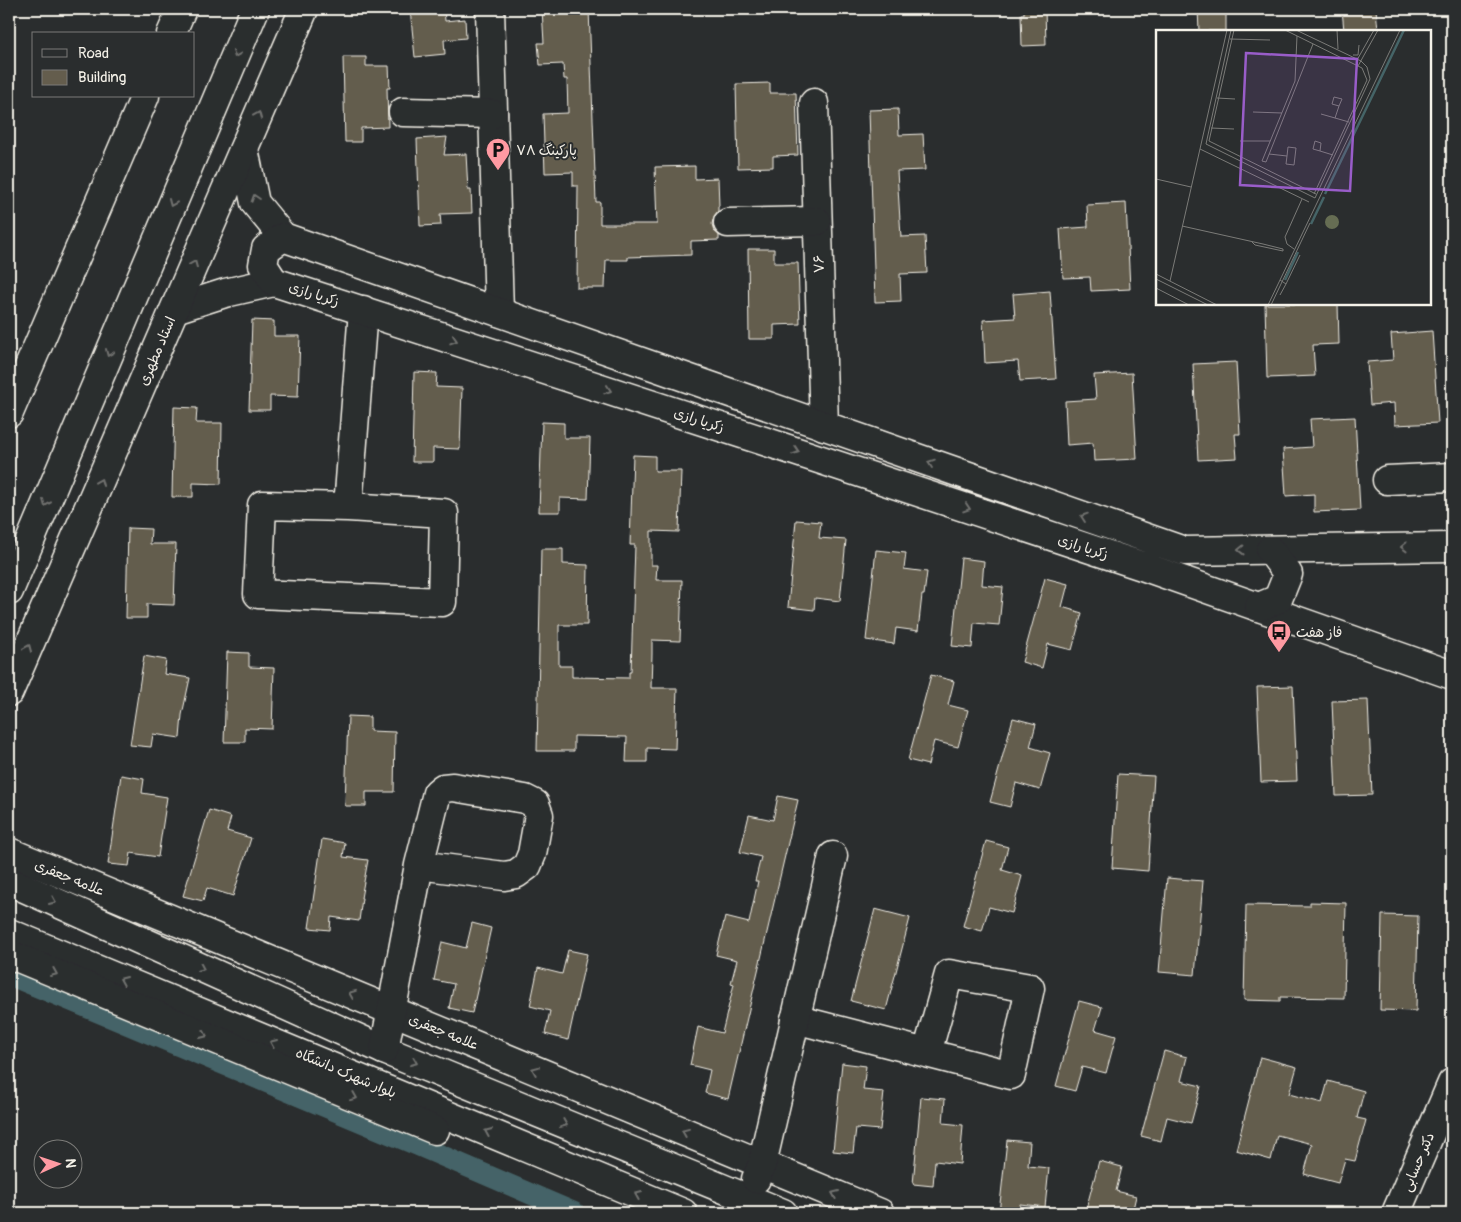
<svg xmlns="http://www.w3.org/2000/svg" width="1461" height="1222" viewBox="0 0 1461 1222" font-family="Pangolin,'Playpen Sans Arabic',sans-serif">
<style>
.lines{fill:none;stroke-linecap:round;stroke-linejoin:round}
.canal{stroke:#456467;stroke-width:21}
.building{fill:#645d4d;stroke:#f4f1e8}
.minor-casing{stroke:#f4f1e8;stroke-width:31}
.minor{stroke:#2a2d2e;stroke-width:28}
.oneway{stroke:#71726f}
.labels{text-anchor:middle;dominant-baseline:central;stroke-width:4;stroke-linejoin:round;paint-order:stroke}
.poi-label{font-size:14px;fill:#f4f1e8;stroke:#2a2d2e;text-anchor:start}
.street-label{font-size:14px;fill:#f4f1e8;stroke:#2a2d2e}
.inset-river{fill:none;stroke:#456467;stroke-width:2.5}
.inset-road{fill:none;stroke:#7b7b78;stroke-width:1}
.view{fill:#995dc9;fill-opacity:0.15;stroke:#995dc9;stroke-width:2.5}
.inset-edge{fill:none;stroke:#f4f1e8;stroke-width:2.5}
</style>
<rect width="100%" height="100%" fill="#2a2d2e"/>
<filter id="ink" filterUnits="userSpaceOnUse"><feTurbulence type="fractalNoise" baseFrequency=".02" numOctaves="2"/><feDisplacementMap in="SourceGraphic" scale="10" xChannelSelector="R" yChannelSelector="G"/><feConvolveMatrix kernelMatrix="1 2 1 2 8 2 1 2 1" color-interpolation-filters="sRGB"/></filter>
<g filter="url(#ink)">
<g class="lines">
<polyline class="canal" points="9,975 417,1145 575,1213"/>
</g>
<g class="building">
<polygon points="410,9 444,9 445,21 465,19 466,38 444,40 445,54 415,57"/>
<polygon points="542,9 589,9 596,202 600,202 600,224 657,224 655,167 695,166 695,179 718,178 719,206 718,206 718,211 714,216 712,224 714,231 719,235 719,240 691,241 691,255 628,257 628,260 606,260 605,288 577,288 578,186 573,186 573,172 545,173 543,114 568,113 567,79 564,79 563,64 540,65 538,43 544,43"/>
<polygon points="1024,9 1045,9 1046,45 1022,46 1021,14 1024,14"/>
<polygon points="1198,9 1226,9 1226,31 1199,31"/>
<polygon points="1342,9 1376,9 1378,31 1344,31"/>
<polygon points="343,57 366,57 366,66 389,66 390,88 387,88 388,127 361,128 361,142 345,142"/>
<polygon points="770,83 770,93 796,93 798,155 773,156 773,167 738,168 736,84"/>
<polygon points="898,109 899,135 923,134 925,170 897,171 901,237 925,236 927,273 900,274 901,301 875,302 869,110"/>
<polygon points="447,137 444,155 466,154 468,190 471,190 472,213 440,214 441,225 420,226 417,139"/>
<polygon points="1126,203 1130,289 1091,291 1090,277 1063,278 1060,229 1088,227 1087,205"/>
<polygon points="748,249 774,249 774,263 798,263 800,324 774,325 774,339 749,339"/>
<polygon points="1050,291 1056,379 1020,381 1018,361 985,363 983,320 1015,318 1013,294"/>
<polygon points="1265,304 1338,304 1339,344 1313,345 1315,376 1267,378"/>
<polygon points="252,320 274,321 274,336 300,336 298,397 270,396 270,410 249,410"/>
<polygon points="1432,331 1438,423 1395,425 1394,403 1370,405 1367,362 1393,360 1391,334"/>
<polygon points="1236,362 1240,434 1235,434 1237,458 1198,460 1193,364"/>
<polygon points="414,372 437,373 436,387 462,388 460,449 433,448 433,462 412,462"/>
<polygon points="1132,373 1137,459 1094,461 1093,443 1067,445 1065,401 1096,399 1094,375"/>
<polygon points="174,407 197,408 196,423 222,423 221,484 193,483 193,497 172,497"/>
<polygon points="1355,417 1360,510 1314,512 1314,494 1286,496 1283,449 1312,447 1310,419"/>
<polygon points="542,422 564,423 564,438 590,438 588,499 560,498 560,512 539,512"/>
<polygon points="633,455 655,456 655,471 681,471 679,532 651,531 651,565 657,565 656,580 682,580 680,641 652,640 652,654 651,688 677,688 675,749 647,748 647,762 626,762 627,737 574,736 574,751 537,751 541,549 563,549 563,564 588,565 587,625 559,625 559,666 572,666 572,677 629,678 629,672 631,672 635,545 630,545"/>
<polygon points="796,520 821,522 819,538 846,540 840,601 815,598 814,610 788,607"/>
<polygon points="128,528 151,529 150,544 176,544 174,605 147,604 147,618 126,618"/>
<polygon points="876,550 906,553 904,569 927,572 924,595 922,595 918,631 896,628 894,644 866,640"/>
<polygon points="961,558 984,561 982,585 1003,587 999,625 974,623 972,648 952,646"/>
<polygon points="1045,578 1068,584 1062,607 1082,613 1072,650 1048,644 1042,668 1022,662"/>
<polygon points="227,652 249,653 249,667 274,668 272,729 245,728 245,742 224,742"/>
<polygon points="144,656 166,660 164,674 190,678 182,715 180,738 153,734 151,747 130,745"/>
<polygon points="931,675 954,681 948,705 968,710 958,747 934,741 928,765 908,760"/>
<polygon points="1293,686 1297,781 1261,782 1257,687"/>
<polygon points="1368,700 1372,795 1336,796 1332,701"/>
<polygon points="348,716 370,717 370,731 395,732 394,792 366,792 366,806 345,806"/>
<polygon points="1013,718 1036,724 1030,747 1050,753 1040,790 1016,783 1010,807 990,802"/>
<polygon points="1118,774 1154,776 1148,871 1112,868"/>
<polygon points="121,775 144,779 142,793 167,797 158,857 131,853 129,866 108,864"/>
<polygon points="778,796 798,800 728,1099 705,1093 710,1070 690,1065 698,1027 722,1033 734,984 731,983 737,960 716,955 725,917 749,923 758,881 755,881 761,857 740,852 749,815 773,820"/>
<polygon points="209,810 231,817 227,831 251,838 233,896 207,888 203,901 183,896"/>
<polygon points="322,839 345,843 343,857 368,860 361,898 362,898 359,921 331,917 330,930 309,928"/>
<polygon points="986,841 1008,847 1002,870 1022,876 1012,913 989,907 982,931 963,926"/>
<polygon points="1167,878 1203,881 1195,975 1159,972"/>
<polygon points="1310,902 1346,903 1344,998 1280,997 1280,1001 1244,1000 1246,905 1310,906"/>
<polygon points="875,909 910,918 886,1010 851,1001"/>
<polygon points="1382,915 1418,916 1416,1011 1380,1010"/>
<polygon points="472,923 491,928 472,1013 449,1008 454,984 434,980 442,942 466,948"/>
<polygon points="568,950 587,954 568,1040 545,1034 550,1011 530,1006 538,968 562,974"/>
<polygon points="1079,1001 1102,1007 1095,1030 1116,1036 1106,1073 1082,1067 1075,1091 1056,1086"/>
<polygon points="1164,1051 1187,1057 1181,1081 1201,1086 1191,1123 1167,1117 1161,1141 1141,1136"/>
<polygon points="1260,1057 1297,1067 1289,1094 1322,1103 1328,1081 1364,1091 1357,1118 1366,1120 1355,1161 1345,1159 1338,1183 1304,1174 1312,1144 1277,1135 1271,1160 1236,1150"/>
<polygon points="842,1063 866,1066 863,1090 884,1092 880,1130 856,1128 853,1153 833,1151"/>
<polygon points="921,1097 945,1099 943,1123 963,1125 960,1164 935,1161 933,1186 913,1184"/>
<polygon points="1007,1140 1030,1142 1028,1166 1049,1168 1045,1207 1020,1204 1020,1213 999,1213"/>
<polygon points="1099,1161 1122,1167 1116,1191 1136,1196 1132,1213 1085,1213"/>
</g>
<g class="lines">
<defs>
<g id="minor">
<polyline points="490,9 499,312"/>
<polyline points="171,34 182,9"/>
<polyline points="814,103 824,426"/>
<polyline points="403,112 493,114"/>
<polyline points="244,149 255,203 283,237"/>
<polyline points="728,223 817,221"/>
<polyline points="175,309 225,293 274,282"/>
<polyline points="9,413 145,96"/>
<polyline points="1387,480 1452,477"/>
<polyline points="348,507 262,505 258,594 442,602 444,513 348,507 363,310"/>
<polyline points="1452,547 1184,551 283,237 266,249 263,265 274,282 770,443 1142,566 1452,675"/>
<polyline points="9,591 255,9"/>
<polyline points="1259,607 1278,599 1288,574 1270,550"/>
<polyline points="9,692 304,9"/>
<polyline points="9,852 880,1213"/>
<polyline points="9,881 384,1050 783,1213"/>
<polyline points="9,933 683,1213"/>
<polyline points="9,954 435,1130"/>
<polyline points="795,1019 1011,1075 1030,988 949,974 927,1053"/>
<polyline points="384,1050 419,865 437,793 443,788 453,787 525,799 535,804 539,815 532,854 527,866 516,874 504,876 419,865"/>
<polyline points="756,1179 762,1164 833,856"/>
<polyline points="1396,1213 1452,1083"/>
</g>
</defs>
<use href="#minor" class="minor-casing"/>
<use href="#minor" class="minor"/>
</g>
<defs><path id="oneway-chevron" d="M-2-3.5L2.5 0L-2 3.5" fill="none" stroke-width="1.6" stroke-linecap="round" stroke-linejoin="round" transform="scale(1.25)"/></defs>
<g class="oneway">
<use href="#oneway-chevron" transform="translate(236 54) rotate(113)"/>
<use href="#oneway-chevron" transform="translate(258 115) rotate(-67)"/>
<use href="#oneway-chevron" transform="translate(255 198) rotate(-108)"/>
<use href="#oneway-chevron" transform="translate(172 203) rotate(113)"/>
<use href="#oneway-chevron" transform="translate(194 264) rotate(-67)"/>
<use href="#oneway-chevron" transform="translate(454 340) rotate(18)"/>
<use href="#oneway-chevron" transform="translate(109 353) rotate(113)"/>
<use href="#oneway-chevron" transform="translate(608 390) rotate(18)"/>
<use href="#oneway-chevron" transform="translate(796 451) rotate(18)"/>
<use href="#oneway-chevron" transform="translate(931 463) rotate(-161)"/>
<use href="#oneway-chevron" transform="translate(100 482) rotate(-67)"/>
<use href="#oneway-chevron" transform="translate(46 503) rotate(113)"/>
<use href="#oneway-chevron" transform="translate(967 508) rotate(18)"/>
<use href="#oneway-chevron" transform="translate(1084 517) rotate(-161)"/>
<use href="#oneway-chevron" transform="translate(1404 547) rotate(179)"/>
<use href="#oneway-chevron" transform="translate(1241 550) rotate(179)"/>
<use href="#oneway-chevron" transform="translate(28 648) rotate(-67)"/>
<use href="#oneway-chevron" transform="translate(53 901) rotate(24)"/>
<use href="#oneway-chevron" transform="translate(201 968) rotate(24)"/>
<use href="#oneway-chevron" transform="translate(54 973) rotate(23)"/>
<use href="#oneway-chevron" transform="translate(123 980) rotate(-157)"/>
<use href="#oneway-chevron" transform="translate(352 994) rotate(-158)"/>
<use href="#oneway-chevron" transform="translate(204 1035) rotate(23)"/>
<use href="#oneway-chevron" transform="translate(273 1043) rotate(-157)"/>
<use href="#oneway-chevron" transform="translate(414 1062) rotate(22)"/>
<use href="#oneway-chevron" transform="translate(535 1070) rotate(-158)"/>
<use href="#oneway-chevron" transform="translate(354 1097) rotate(22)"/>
<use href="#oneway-chevron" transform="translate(564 1124) rotate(22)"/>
<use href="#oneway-chevron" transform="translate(488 1132) rotate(-157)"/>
<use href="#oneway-chevron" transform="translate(685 1132) rotate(-158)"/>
<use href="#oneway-chevron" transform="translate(835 1194) rotate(-157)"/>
<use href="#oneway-chevron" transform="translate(638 1195) rotate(-157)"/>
</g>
</g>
<defs>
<symbol id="parking-pin" viewBox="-11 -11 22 30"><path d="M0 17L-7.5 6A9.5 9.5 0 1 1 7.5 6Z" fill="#ff9aa2" stroke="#2a2d2e"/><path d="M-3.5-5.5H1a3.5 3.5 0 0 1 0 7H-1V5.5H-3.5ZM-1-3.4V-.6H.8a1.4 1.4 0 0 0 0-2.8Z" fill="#111"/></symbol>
<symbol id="bus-pin" viewBox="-11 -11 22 30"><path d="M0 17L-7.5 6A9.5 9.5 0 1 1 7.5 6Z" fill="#ff9aa2" stroke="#2a2d2e"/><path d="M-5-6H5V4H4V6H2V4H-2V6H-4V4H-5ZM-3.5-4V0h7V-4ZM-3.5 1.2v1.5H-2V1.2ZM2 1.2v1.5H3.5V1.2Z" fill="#111"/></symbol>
</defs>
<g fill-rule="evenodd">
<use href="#parking-pin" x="484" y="136" width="28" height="38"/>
<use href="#bus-pin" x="1265" y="618" width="28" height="38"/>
</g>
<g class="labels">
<g class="poi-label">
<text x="516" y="150">پارکینگ ۷۸</text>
<text x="1296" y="632">فاز هفت</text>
</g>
<g class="street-label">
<text transform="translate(819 264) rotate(-92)">۷۶</text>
<text transform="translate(314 294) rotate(18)">زکریا رازی</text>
<text transform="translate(157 351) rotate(-67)">استاد مطهری</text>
<text transform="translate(699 420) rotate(18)">زکریا رازی</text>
<text transform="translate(1083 547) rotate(18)">زکریا رازی</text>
<text transform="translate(70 878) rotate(22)">علامه جعفری</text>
<text transform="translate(444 1032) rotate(22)">علامه جعفری</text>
<text transform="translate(346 1073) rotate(23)">بلوار شهرک دانشگاه</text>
<text transform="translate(1418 1162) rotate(-67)">دکتر حسابی</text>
</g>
</g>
<g transform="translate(1156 30)">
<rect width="275" height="275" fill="#2a2d2e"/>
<path d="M169 192a7 7 0 1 1 14 0a7 7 0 1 1-14 0Z" fill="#666d53"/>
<path class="inset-river" d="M 169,164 L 248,0M 155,194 L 168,167M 129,250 L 142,222"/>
<path class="inset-road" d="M 75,0 L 50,114 L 159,168 L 214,49 L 211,37 L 205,31 L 140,0M 78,0 L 53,111 L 160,164M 129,0 L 206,38 L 211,50 L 158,164M 181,0 L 182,19M 74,9 L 114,10M 123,25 L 140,25M 197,25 L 202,25 L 203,15M 201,30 L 218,0M 202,36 L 222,0M 61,68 L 79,69M 97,82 L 126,83M 165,84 L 193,92M 179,88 L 183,76 L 186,69 L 178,67 L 176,74 L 183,76M 55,98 L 78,99M 84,111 L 114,111M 44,119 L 153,172M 164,121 L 165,113 L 159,111 L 157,119 L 164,121 L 177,125M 113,124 L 131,126 L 132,117 L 140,118 L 138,135 L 130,134 L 131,126M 110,132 L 106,131 L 139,51 L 141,6M 110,132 L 157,14M 0,149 L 35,157M 26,196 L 107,214 L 127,219 L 127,221 L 99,215 L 96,212M 138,219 L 131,214 L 129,207 L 146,169M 0,244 L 61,275M 0,249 L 52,275M 14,251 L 71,0M 130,254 L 144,225M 0,258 L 33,275M 124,265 L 130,254 L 124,250M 112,275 L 244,0M 115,275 L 154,193"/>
<path class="view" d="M 90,23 L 201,29 L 194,161 L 84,155 Z"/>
<rect width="275" height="275" class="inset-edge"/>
</g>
<rect width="1461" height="1222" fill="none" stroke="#2a2d2e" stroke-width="30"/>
<rect x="15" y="15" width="1431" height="1192" fill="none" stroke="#f4f1e8" stroke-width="2" filter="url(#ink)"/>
<rect x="32" y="32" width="162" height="65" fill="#2a2d2e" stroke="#7b7b78"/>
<rect x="42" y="49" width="25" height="8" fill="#2a2d2e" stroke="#7b7b78"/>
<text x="78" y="58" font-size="15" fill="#f4f1e8">Road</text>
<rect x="42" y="70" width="25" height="15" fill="#645d4d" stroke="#7b7b78"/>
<text x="78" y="82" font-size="15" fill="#f4f1e8">Building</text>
<g transform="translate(58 1164) rotate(87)"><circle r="24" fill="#2a2d2e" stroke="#7b7b78"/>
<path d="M0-4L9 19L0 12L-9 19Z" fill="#ff9aa2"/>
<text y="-8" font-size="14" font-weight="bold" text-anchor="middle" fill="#f4f1e8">N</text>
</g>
</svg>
